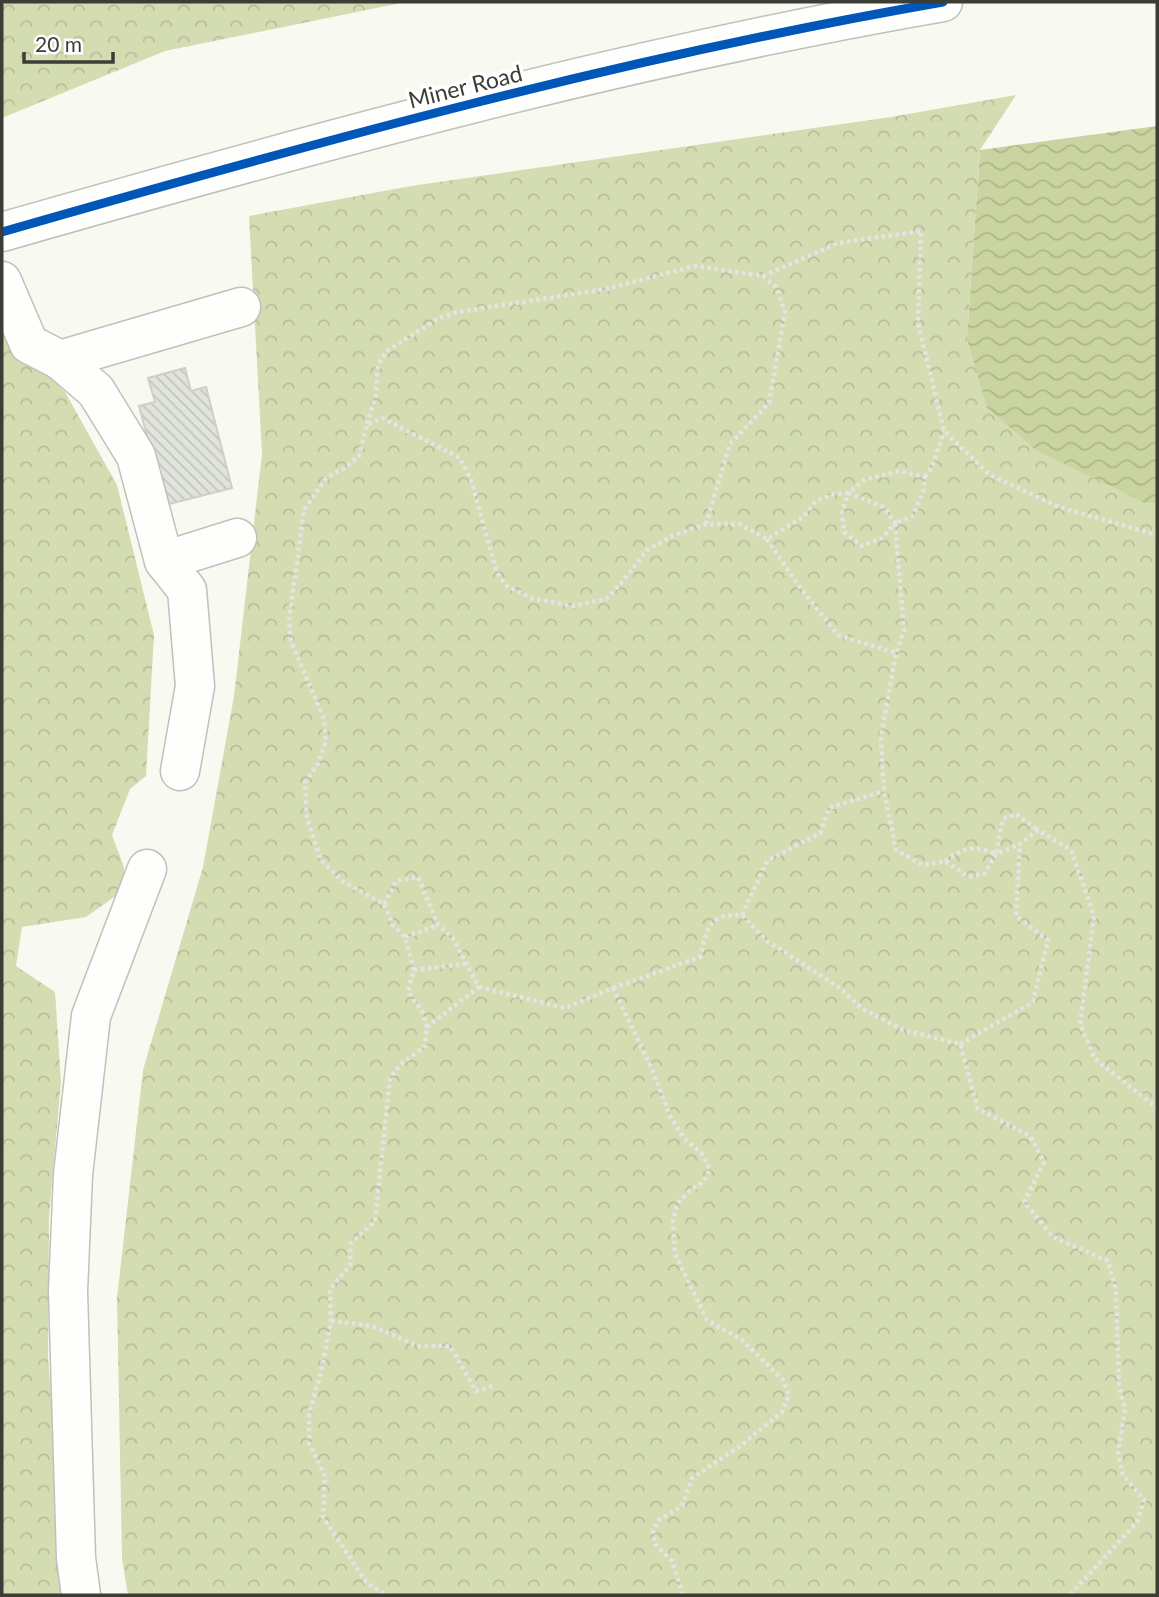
<svg xmlns="http://www.w3.org/2000/svg" width="1159" height="1597" viewBox="0 0 1159 1597" font-family="Lato,sans-serif">
<style>
.forest{fill:url(#forest-crowns)}
.water{fill:url(#water-waves)}
.building{fill:url(#building-back-hatch);stroke:#cecfc9;stroke-width:2}
.lines{fill:none;stroke-linecap:round;stroke-linejoin:round}
.minor-casing{stroke:#bfc1ba;stroke-width:41}
.path{stroke:#e4e4e2;stroke-width:4.5;stroke-dasharray:3.5 3.5;stroke-linecap:butt}
.minor{stroke:#fefefd;stroke-width:38}
.cycleway-casing{stroke:#fff;stroke-width:13}
.cycleway{stroke:#0057b8;stroke-width:9}
.labels{text-anchor:middle;dominant-baseline:central;stroke-width:7;stroke-linejoin:round;paint-order:stroke}
.street-label{font-size:23px;fill:#3c3d37;stroke:#fff}
</style>
<defs>
<pattern id="forest-crowns" width="20" height="18" patternUnits="userSpaceOnUse" patternTransform="scale(1.75)"><rect width="20" height="18" fill="#d4dcb2"/><path d="M2 6a3 3 0 1 1 6 0M12 15a3 3 0 1 1 6 0" fill="none" stroke="#b7be9a"/></pattern>
<pattern id="water-waves" width="16" height="10" patternUnits="userSpaceOnUse" patternTransform="scale(1.75)"><rect width="16" height="10" fill="#cad4a1"/><path d="M0 5q4-4 8 0t8 0" fill="none" stroke="#aeb78b"/></pattern>
<pattern id="building-back-hatch" width="6" height="6" patternUnits="userSpaceOnUse" patternTransform="scale(1.75)"><rect width="6" height="6" fill="#e1e3dd"/><path d="M-1 5l2 2M0 0l6 6M5-1l2 2" fill="none" stroke="#c2c4be"/></pattern>
</defs>
<rect width="100%" height="100%" fill="#f8faf2"/>
<g class="forest">
<polygon points="2,2 406,2 165,51 2,118"/>
<polygon points="1016,95 980,150 967,338 1145,503 1157,504 1157,1595 128,1595 122,1559 117,1298 143,1070 203,867 234,696 262,454 249,216 411,186 891,117"/>
<polygon points="2,328 65,392 117,485 154,635 146,776 130,789 112,835 124,867 124,890 86,917 22,927 16,966 55,992 61,1082 49,1217 48,1358 68,1595 2,1595"/>
</g>
<polygon class="water" points="1157,126 1157,504 1145,503 1036,450 987,408 967,338 980,150"/>
<polygon class="building" points="185,368 191,391 206,387 232,488 165,505 139,406 155,402 148,378"/>
<g class="lines">
<defs>
<g id="minor">
<path d="M 2,232 C 312,143 625,57 943,2"/>
<polyline points="2,281 29,344 60,360 96,391 136,456 164,561 187,590 195,686 180,771"/>
<polyline points="60,360 241,307"/>
<polyline points="164,561 237,538"/>
<polyline points="81,1595 76,1558 68,1291 73,1175 91,1016 147,869"/>
</g>
</defs>
<use href="#minor" class="minor-casing"/>
<g class="path">
<polyline points="763,276 838,243 921,231 918,323 944,431 990,475 1059,507 1157,535"/>
<polyline points="367,424 376,395 378,364 387,351 439,318 458,312 606,289 695,266 763,276 776,287 785,312 769,403 730,444 706,524"/>
<polyline points="925,477 932,467 944,431"/>
<polygon points="848,493 884,507 895,523 882,538 862,546 844,532 842,513"/>
<polyline points="767,539 798,585 838,635 896,653"/>
<path d="M 945,861 C 967,847 972,845 996,854 L 1003,819 L 1016,814 L 1038,830"/>
<polyline points="384,904 396,881 418,877 438,925 452,937 479,987 427,1027 425,1046 401,1064 390,1078 375,1221 351,1243 350,1265 330,1289 331,1321 321,1372 309,1414 309,1443 325,1476 323,1517 366,1582 385,1595"/>
<polyline points="742,915 767,861 820,833 829,808 884,791"/>
<polyline points="405,937 438,925"/>
<polyline points="414,970 465,964"/>
<polyline points="479,987 565,1008 613,988 652,1069 670,1116 684,1138 701,1153 710,1169 704,1181 688,1192 677,1204 673,1221 675,1254 707,1320 742,1340 783,1380 789,1395 782,1412 739,1447 692,1478 682,1506 659,1520 653,1531 655,1544 672,1561 683,1595"/>
<path d="M 613,988 L 700,957 C 708,927 707,914 742,915 L 767,941 L 840,988 L 861,1008 L 903,1030 L 960,1044 L 978,1109 L 1030,1136 L 1044,1162 L 1024,1202 L 1053,1237 L 1108,1261 L 1116,1290 L 1119,1386 L 1125,1409 L 1118,1453 L 1123,1475 L 1144,1500 L 1137,1522 L 1070,1595"/>
<polyline points="427,1027 423,1013 408,991 414,970 405,937 393,925 384,904 342,881 321,860 307,819 305,783 318,764 326,741 324,719 291,641 289,621 304,510 327,477 343,469 359,456 367,425 382,418 460,458 471,480 497,573 507,586 531,598 573,606 606,599 623,581 647,550 672,536 706,524 739,524 767,539 803,517 816,501 834,494 848,493 866,479 900,471 925,477 923,491 913,516 895,523 904,630 896,653 881,737 884,791 896,850 923,865 945,861 969,877 985,873 996,854 1020,844 1038,830 1071,850 1094,916 1080,1024 1095,1059 1157,1108"/>
<polyline points="960,1044 1033,1002 1048,940 1016,916 1020,844"/>
<polyline points="331,1321 372,1326 418,1346 450,1346 476,1391 494,1386"/>
</g>
<use href="#minor" class="minor"/>
<defs>
<path id="cycleway" d="M 2,232 C 312,143 625,57 943,2"/>
</defs>
<use href="#cycleway" class="cycleway-casing"/>
<use href="#cycleway" class="cycleway"/>
</g>
<g class="labels">
<g class="street-label">
<text transform="translate(465 86) rotate(-14)">Miner Road</text>
</g>
</g>
<rect width="1159" height="1597" fill="none" stroke="#3c3d37" stroke-width="7"/>
<path d="M24 52v10h89v-10" fill="none" stroke="#3c3d37" stroke-width="3.5"/>
<text x="35" y="52" font-size="21" fill="#3c3d37" stroke="#ffffff" stroke-width="5" paint-order="stroke">20 m</text>
</svg>
